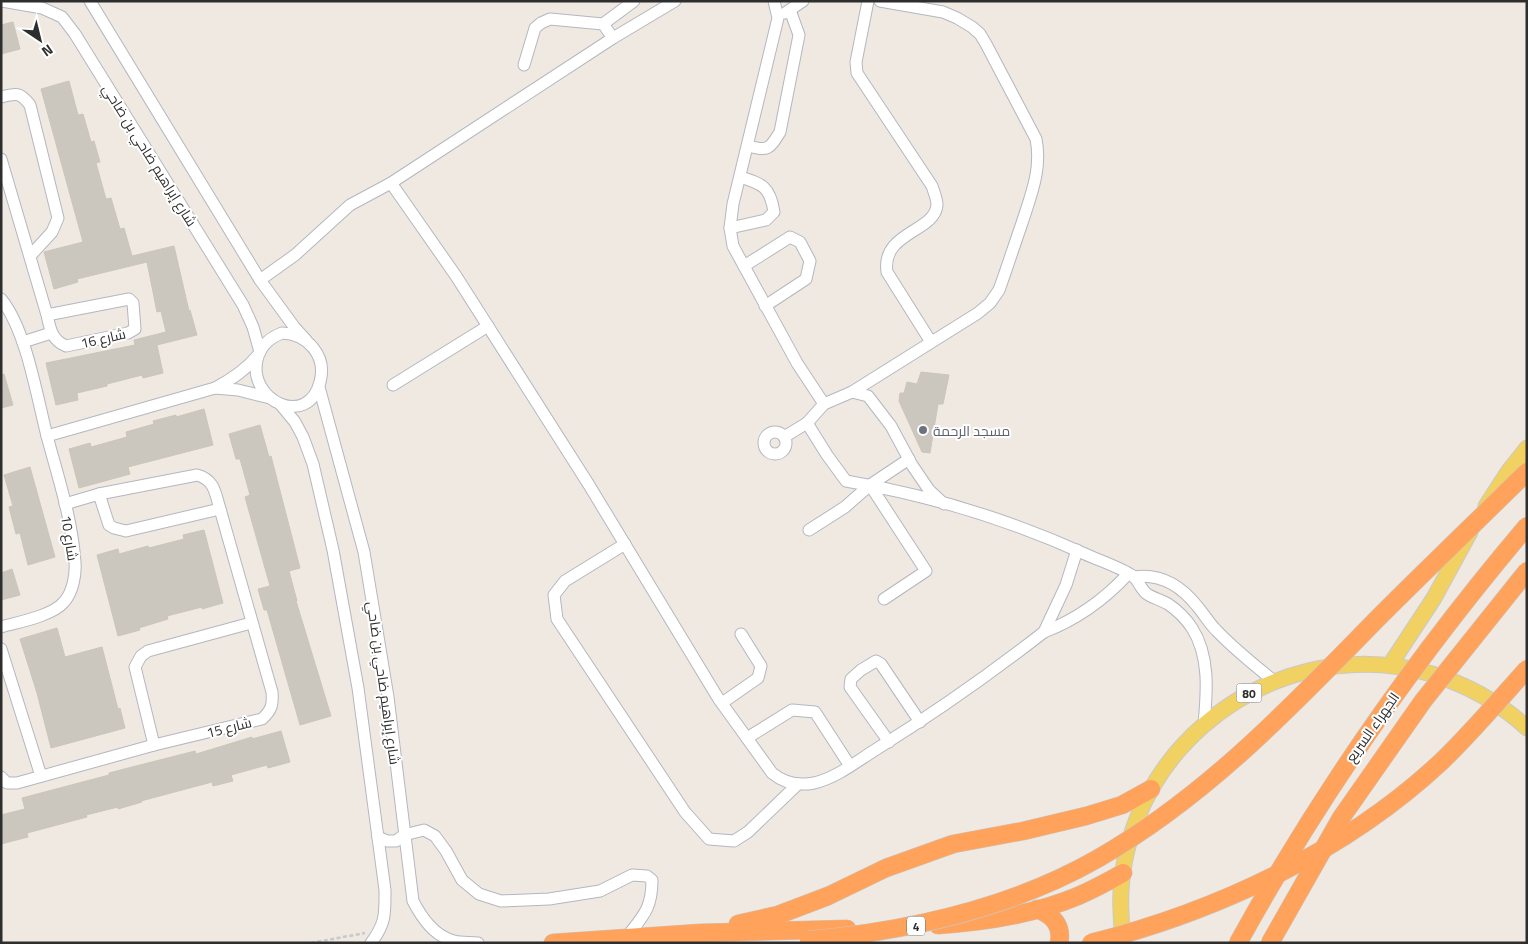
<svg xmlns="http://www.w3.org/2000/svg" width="1528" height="944" viewBox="0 0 1528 944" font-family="'Titillium Web',Cairo,sans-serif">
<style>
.building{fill:#cbc7bf;stroke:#cbc5ba}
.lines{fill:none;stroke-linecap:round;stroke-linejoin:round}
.minor-casing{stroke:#b4b7c1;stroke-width:13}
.major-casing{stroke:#c9c9c9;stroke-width:17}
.highway-casing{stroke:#c9c9c9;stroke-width:19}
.path{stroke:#c9c9c9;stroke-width:2.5;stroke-dasharray:4 2.5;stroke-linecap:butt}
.minor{stroke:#fff;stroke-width:11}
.major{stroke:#f2d163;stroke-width:15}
.highway{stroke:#ffa35c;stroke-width:18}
.highway-bridge-casing{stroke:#c9c9c9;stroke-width:19;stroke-linecap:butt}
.highway-bridge{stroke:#ffa35c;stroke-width:18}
.worship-dot{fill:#6b7280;stroke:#fff;stroke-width:2}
.labels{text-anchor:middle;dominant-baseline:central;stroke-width:4;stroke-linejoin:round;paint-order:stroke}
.shield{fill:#fff;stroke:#6d6d6d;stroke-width:1}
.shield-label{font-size:12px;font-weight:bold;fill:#2e2e2e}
.street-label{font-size:14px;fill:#2e2e2e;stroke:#fff}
.worship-label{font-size:14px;fill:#5b616d;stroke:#fff;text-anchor:start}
</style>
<rect width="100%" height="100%" fill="#efe9e1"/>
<g class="building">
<polygon points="13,22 20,49 1,54 1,25"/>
<polygon points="69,81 78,115 83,114 91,142 94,141 100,162 96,163 106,199 111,198 120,229 124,228 132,256 174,246 189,311 190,310 197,335 157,345 163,373 143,378 142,375 107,384 107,386 77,393 78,400 56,405 46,363 135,345 134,340 166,332 161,311 157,312 147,262 77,279 78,282 54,289 44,252 83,242 41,89"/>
<polygon points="921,372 949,375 943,404 938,404 930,453 922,452 899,401 900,393 904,393 907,382 917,384"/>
<polygon points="4,374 13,405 1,408 1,375"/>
<polygon points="204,409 213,445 128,467 130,474 79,488 69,449 90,443 91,447 127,437 126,432 154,424 153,421 176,415 176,417"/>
<polygon points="260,425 269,457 271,456 300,568 289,571 297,601 296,601 331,716 300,725 267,610 264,610 258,589 270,586 245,497 250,495 240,459 236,459 229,434"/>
<polygon points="30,467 55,557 28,565 20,533 16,534 9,507 13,506 4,475"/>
<polygon points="204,530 223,603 202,609 202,607 167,616 168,619 139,628 140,630 118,636 97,555 118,549 119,554 148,546 149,548 184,539 183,535"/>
<polygon points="12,569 20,595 1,600 1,573"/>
<polygon points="57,628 65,657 102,647 118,709 120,708 125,728 51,748 37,693 20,639"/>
<polygon points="281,731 290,762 268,768 267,765 231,775 233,781 213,786 212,782 141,801 142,802 118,809 118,807 86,815 87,817 27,833 28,837 1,844 1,815 25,809 22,798 109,775 109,773 132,767 195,751 196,754 252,737 252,739"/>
</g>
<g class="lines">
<defs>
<g id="minor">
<polyline points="2,1 42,8 62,17 75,34 243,305 253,327 260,352"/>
<polyline points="90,1 260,280 295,328 306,340"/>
<polyline points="774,1 778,18 733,204 730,228 733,246 797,363 824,404"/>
<path d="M 868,1 L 856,62 L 857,73 L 932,186 C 934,192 937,199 937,205 C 935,232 881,232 887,272 L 931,342"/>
<polyline points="785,13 803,1"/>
<polyline points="603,24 634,1"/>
<polyline points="524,65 535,28 541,23 550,19 603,24 613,38"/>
<path d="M 1,97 C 16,93 20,92 30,105 L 58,218 L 52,232 L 30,256"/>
<path d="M 748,146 C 768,151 769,150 780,132 L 799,35 L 790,10"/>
<path d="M 1,159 L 47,315 C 50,329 52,340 66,346 L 128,333 L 135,329 L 133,303 L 129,299 L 47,315"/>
<path d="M 391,183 L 456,276 L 589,485 L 718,698 L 772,773 C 784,783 798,786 814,783 C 836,778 856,762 875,750 C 933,714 990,674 1044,632 C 1078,619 1104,600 1128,574"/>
<path d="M 730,228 L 766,220 L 774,212 C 770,187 763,184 740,177"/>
<polyline points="744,266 790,237 800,242 810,261 806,279 765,306"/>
<polyline points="260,280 295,255 350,205 391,183 613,38 675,1"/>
<path d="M 1,299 C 26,329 37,397 47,436 C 58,477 72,519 75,562 C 76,574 73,592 64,602 C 52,616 19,622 1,627"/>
<path d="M 282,333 C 308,334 327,356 320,382 C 308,429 248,401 257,360 C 260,346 269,338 282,333 Z"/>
<polyline points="23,342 51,333"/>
<polyline points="393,385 488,326"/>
<path d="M 319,387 L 364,552 L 388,697 L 413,901 C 422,918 434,936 454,941 C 462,943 470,942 478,943"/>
<polyline points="215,388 238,390 270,398"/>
<path d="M 852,392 L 978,313 L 990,303 L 999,290 C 1007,268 1014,246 1022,223 C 1031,195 1042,169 1036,139 L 986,44 L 980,34 L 972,27 L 957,18 L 943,12 L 880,1"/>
<path d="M 281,405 L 295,422 L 303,437 L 313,464 L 333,550 L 358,688 L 385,890 C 385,914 386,923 371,943"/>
<circle cx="775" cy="443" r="11"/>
<path d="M 47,436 L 215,388 C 232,379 246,370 258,355"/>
<polyline points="784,437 807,423"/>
<polyline points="870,485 926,571 884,599"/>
<polyline points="99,494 109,525 114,528 126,531 220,509"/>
<path d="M 944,504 L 929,490 L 912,465 L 891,426 L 868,396 L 852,392 L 824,404 L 807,423 L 827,455 L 846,481 C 928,495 1010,520 1085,554 C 1098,560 1122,568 1133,576 C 1139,581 1141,590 1147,594 C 1153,598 1161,600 1168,604 C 1177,610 1186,619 1192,628 C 1210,656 1207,692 1204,724"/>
<polyline points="809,530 845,507 870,485 909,459"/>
<polyline points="625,544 565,581 554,595 557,619 685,812 709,839 734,841 748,832 798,784"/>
<path d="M 1134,577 C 1161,573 1181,586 1197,606 C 1204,614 1209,623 1216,630 C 1234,649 1254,665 1274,681"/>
<polyline points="1044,632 1066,585 1077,550"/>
<polyline points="1,649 41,776"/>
<polyline points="722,703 758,678 761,666 741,634"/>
<polyline points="747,738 792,710 815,712 850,766"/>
<polyline points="889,742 850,687 851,679 861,670 876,661 881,664 920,722"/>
<polyline points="154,745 135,667 141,656 148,651 251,623"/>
<path d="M 1,777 L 7,783 L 17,783 L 154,745 L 262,719 C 272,710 273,704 272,692 L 220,509 C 215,493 215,480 197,475 L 99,494 L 65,504"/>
<path d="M 378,837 L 387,841 L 396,841 L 404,835 L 424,830 L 435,836 L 446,851 L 462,880 L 479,894 L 501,901 L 549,899 L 600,891 L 632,875 L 647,876 L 652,880 C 652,909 643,916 626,938"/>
</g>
<g id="major">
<polyline points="1486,506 1508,472 1527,448"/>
<polyline points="1390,665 1434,598 1470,532"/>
<path d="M 1124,943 C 1095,768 1265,625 1432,674 C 1467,685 1500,703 1527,728"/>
</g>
<g id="highway">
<path d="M 1037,909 C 1052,915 1063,925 1059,943"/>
<polyline points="738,924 778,915 828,896 886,868 953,844 1023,831 1086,816 1122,805 1151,789"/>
<path d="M 938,925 C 985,922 1035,914 1078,896 C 1094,889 1109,881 1123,873"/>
<polyline points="553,943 700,933 847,929"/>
</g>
</defs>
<use href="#minor" class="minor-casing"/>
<use href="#major" class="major-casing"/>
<use href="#highway" class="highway-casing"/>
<polyline class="path" points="311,943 365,933"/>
<use href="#minor" class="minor"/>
<use href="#major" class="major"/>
<use href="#highway" class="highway"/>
<defs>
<g id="highway-bridge">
<path d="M 809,940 C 908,931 1009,909 1097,859 C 1206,797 1291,707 1378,618 C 1427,569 1477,521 1527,472"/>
<path d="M 1091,943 C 1218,911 1346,851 1442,761 C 1472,732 1499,700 1527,669"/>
<path d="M 1238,943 C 1320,794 1417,656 1527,526"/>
<polyline points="1270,943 1341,818 1423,701 1527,571"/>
</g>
</defs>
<use href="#highway-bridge" class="highway-bridge-casing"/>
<use href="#highway-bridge" class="highway-bridge"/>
</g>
<circle class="worship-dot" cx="923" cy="430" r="5"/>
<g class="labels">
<g class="shield">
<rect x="1236.5" y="683.5" width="25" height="19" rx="4"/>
<rect x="907" y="916.5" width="18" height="19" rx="4"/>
</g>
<g class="shield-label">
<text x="1249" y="693">80</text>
<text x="916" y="926">4</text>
</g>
<g class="street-label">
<text transform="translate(150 155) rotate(58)">شارع إبراهيم ضاحي بن ضاحي</text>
<text transform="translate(103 338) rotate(-13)">شارع 16</text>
<text transform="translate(70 538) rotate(81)">شارع 10</text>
<text transform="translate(384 683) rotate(82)">شارع إبراهيم ضاحي بن ضاحي</text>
<text transform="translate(229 727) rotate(-14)">شارع 15</text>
<text transform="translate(1372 727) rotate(-55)">الجهراء السريع</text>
</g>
<g class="worship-label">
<text x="933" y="430">مسجد الرحمة</text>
</g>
</g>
<rect width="1528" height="944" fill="none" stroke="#2e2e2e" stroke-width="5"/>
<g transform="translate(40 40) rotate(145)" stroke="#ffffff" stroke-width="4" paint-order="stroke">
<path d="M0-4L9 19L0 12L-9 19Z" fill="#2e2e2e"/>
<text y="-8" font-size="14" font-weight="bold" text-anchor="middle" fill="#2e2e2e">N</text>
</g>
</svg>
